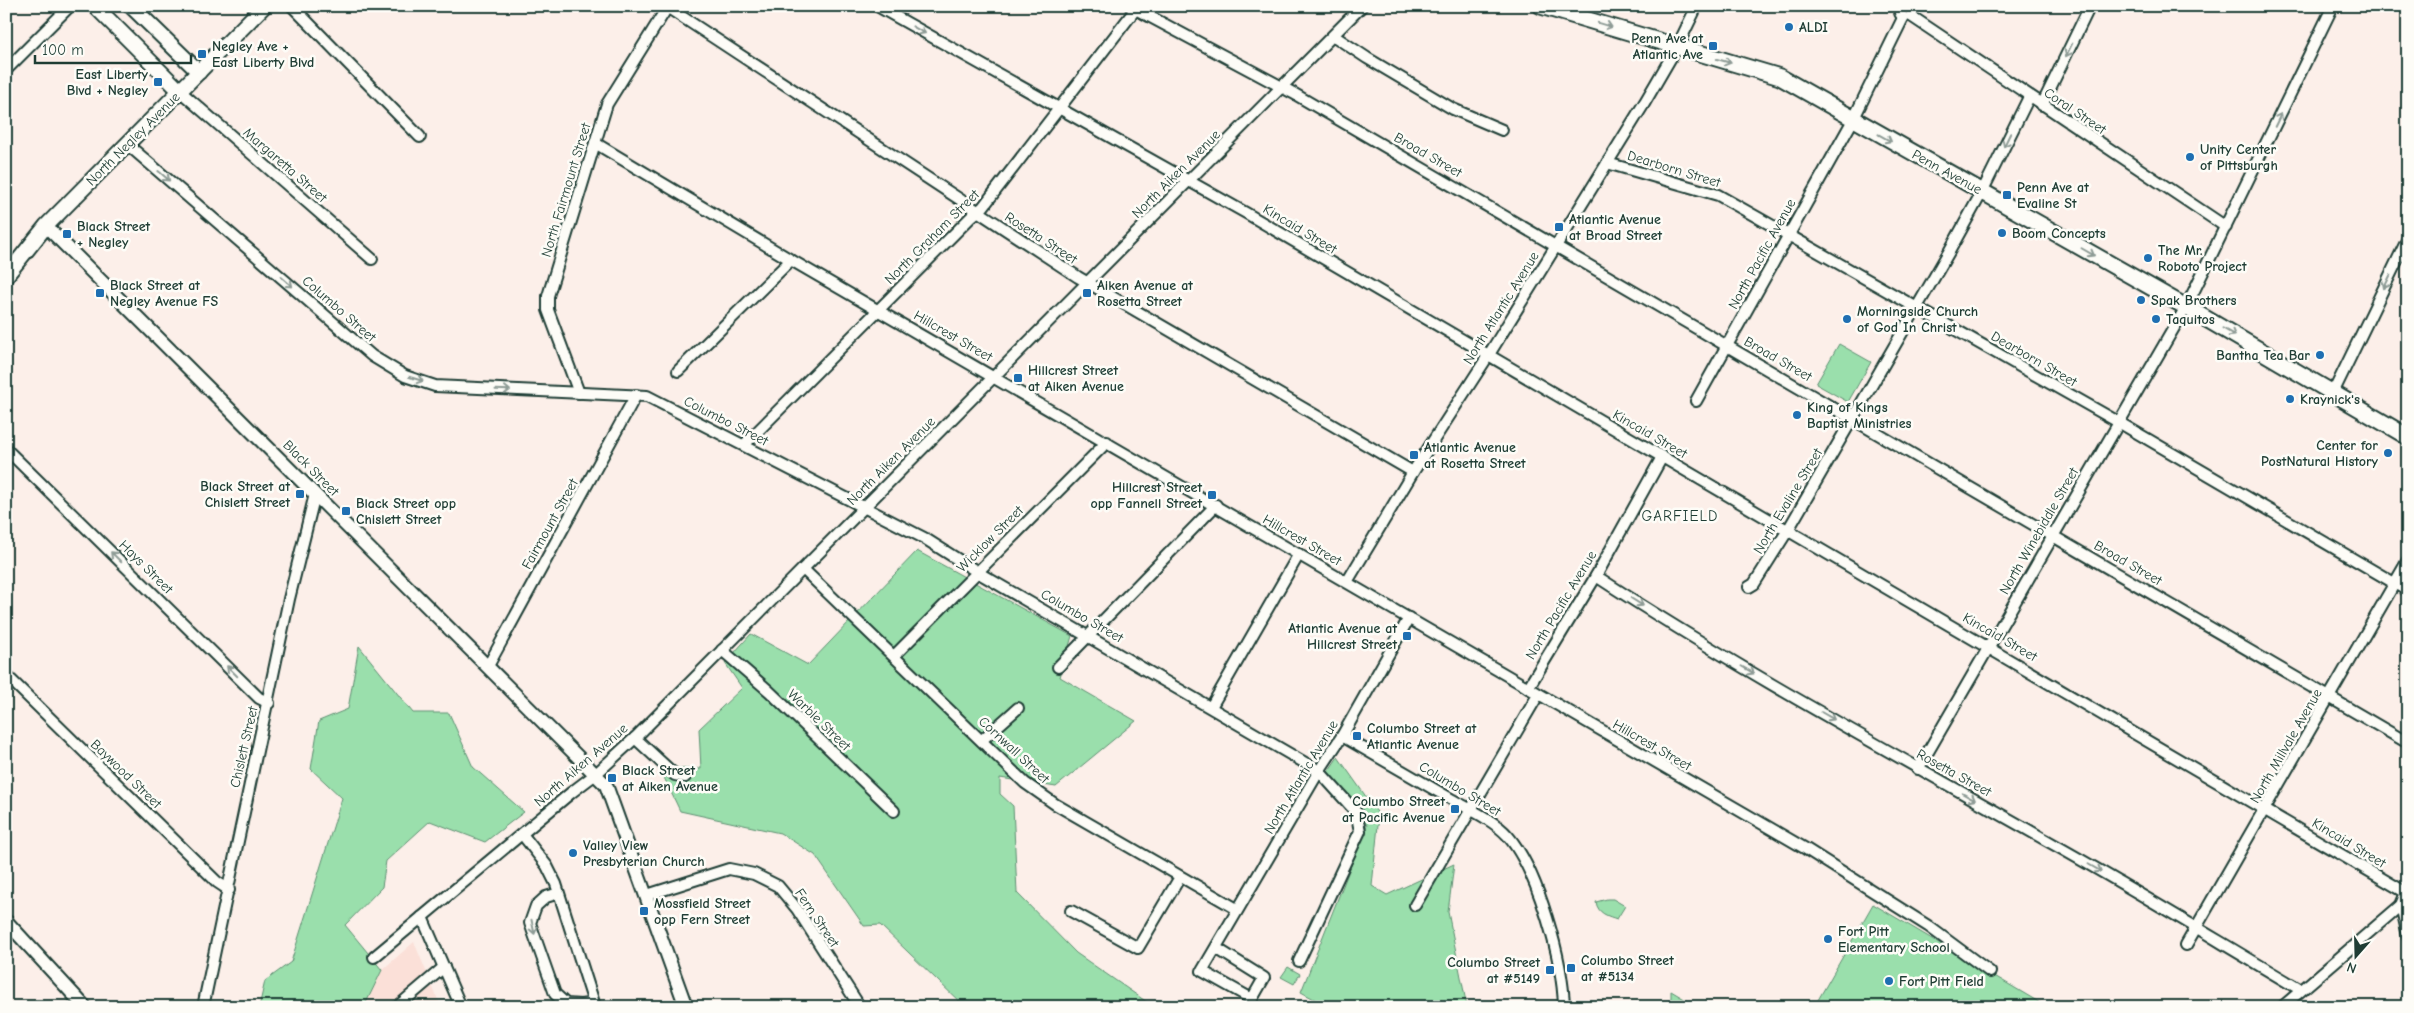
<svg xmlns="http://www.w3.org/2000/svg" width="2414" height="1013" viewBox="0 0 2414 1013" font-family="'Comic Neue',sans-serif">
<style>
.built{fill:#fbe0d8}
.green{fill:#9adfac;stroke:#5c8e70}
.lines{fill:none;stroke-linecap:round;stroke-linejoin:round}
.minor-casing{stroke:#1f3d34;stroke-width:14}
.tertiary-casing{stroke:#1f3d34;stroke-width:16}
.secondary-casing{stroke:#1f3d34;stroke-width:18}
.primary-casing{stroke:#1f3d34;stroke-width:19}
.minor{stroke:#fdfcf7;stroke-width:10}
.tertiary{stroke:#fdfcf7;stroke-width:12}
.secondary{stroke:#fdfcf7;stroke-width:14}
.primary{stroke:#fdfcf7;stroke-width:15}
.oneway{stroke:#8e9c96}
.poi-dot{fill:#1f6fb2;stroke:#fdfcf7;stroke-width:2}
.labels{text-anchor:middle;dominant-baseline:central;stroke-width:5;stroke-linejoin:round;paint-order:stroke}
.poi-label{font-size:14px;font-weight:bold;fill:#1f3d34;stroke:#fdfcf7;text-anchor:start}
.street-label{font-size:14px;fill:#1f3d34;stroke:#fdfcf7}
.neighbourhood-label{font-size:15px;letter-spacing:1px;fill:#1f3d34;stroke:#fdfcf7}
</style>
<rect width="100%" height="100%" fill="#fcefe9"/>
<filter id="ink" filterUnits="userSpaceOnUse"><feTurbulence type="fractalNoise" baseFrequency=".02" numOctaves="2"/><feDisplacementMap in="SourceGraphic" scale="10" xChannelSelector="R" yChannelSelector="G"/><feConvolveMatrix kernelMatrix="1 2 1 2 8 2 1 2 1" color-interpolation-filters="sRGB"/></filter>
<g filter="url(#ink)">
<polygon class="built" points="414,942 441,1007 364,1007 382,970"/>
<g class="green">
<polygon points="1839,344 1871,362 1848,402 1816,384"/>
<polygon points="917,551 1072,636 1060,677 1136,721 1056,787 1000,778 1000,794 1013,806 1017,893 1076,953 1154,1007 965,1007 880,925 864,926 815,855 780,833 680,811 659,767 701,769 699,729 742,688 725,663 751,634 808,665"/>
<polygon points="359,646 413,713 449,713 473,767 524,812 485,842 430,821 386,861 382,887 345,925 382,970 364,1007 259,1007 265,981 291,962 342,798 311,769 319,721 348,709"/>
<polygon points="1338,757 1379,815 1372,886 1387,895 1454,864 1448,912 1467,1007 1329,1007 1301,992 1367,825 1327,773"/>
<path d="M 1607,899 L 1613,899 L 1625,906 L 1617,919 C 1608,916 1598,914 1596,902 Z"/>
<polygon points="1873,904 2047,1007 1814,1007"/>
<polygon points="1288,967 1300,974 1294,984 1281,977"/>
<polygon points="1671,991 1698,1007 1671,1007"/>
</g>
<g class="lines">
<defs>
<g id="minor">
<polyline points="292,6 420,137"/>
<polyline points="877,6 1246,213 2405,892"/>
<polyline points="1130,6 1293,93 2408,743"/>
<polyline points="667,7 1078,277 1413,472"/>
<polyline points="1909,7 1912,12 1911,16"/>
<polyline points="1901,9 1900,13 1903,18"/>
<polyline points="1911,16 2226,227"/>
<polyline points="1334,36 1367,58 1453,109 1502,130"/>
<polyline points="6,70 70,6"/>
<polyline points="180,91 372,259"/>
<polyline points="2042,105 2090,6"/>
<polyline points="595,143 791,260 1806,849 1928,926 1990,972"/>
<polyline points="127,144 372,356 405,376 435,386 647,396 924,538 984,576 1319,771 1356,812 1360,831 1299,961"/>
<polyline points="1607,163 1718,195 2120,423 2408,591"/>
<polyline points="678,371 791,260"/>
<polyline points="579,393 548,310 548,296 607,104 668,6"/>
<polyline points="2333,393 2408,238"/>
<polyline points="1696,401 1853,120 1903,18"/>
<polyline points="744,445 971,217 983,207 1138,6"/>
<polyline points="6,449 259,698 269,703"/>
<polyline points="803,569 1025,783 1055,804 1237,909"/>
<path d="M 1596,576 C 1744,673 1900,757 2053,844 C 2137,891 2218,941 2301,990"/>
<polyline points="1347,582 1413,472 1488,356 1645,102 1677,47 1697,6"/>
<polyline points="1749,587 1754,584 1788,530 1950,250 1982,192 2029,97"/>
<polyline points="722,650 769,691 894,811"/>
<polyline points="894,656 1107,442"/>
<polyline points="488,666 636,395"/>
<polyline points="1058,667 1216,505"/>
<polyline points="6,675 217,882 229,890"/>
<polyline points="1528,688 1596,576 1662,457"/>
<polyline points="1211,707 1299,554"/>
<path d="M 1342,736 C 1379,757 1415,778 1451,799 C 1469,809 1494,820 1508,836 C 1538,871 1563,961 1564,1007"/>
<polyline points="635,738 675,775 685,777"/>
<polyline points="982,740 1018,708"/>
<polyline points="1918,769 2186,307 2333,6"/>
<polyline points="522,834 547,866 556,884 594,1003 581,1005 566,1004 555,994 530,923 536,906 546,897 559,893"/>
<polyline points="647,895 729,869 754,874 778,886 797,909 860,1007"/>
<polyline points="1415,905 1538,695"/>
<polyline points="2401,905 2408,936"/>
<polyline points="1071,911 1138,948 1180,877"/>
<polyline points="422,917 461,1007"/>
<polyline points="2186,945 2408,560"/>
<polyline points="1216,948 1264,978 1252,999 1202,971 1319,771 1342,736 1409,618"/>
<polyline points="374,957 572,792 597,773 635,738 1362,6"/>
<polyline points="203,1007 289,599 315,494"/>
<polyline points="397,1007 444,967"/>
<polyline points="2282,1007 2401,905 2408,888"/>
</g>
<g id="tertiary">
<polyline points="46,226 606,785 686,1007"/>
<polyline points="6,921 85,1007"/>
</g>
<g id="secondary">
<polyline points="95,6 180,91"/>
<polyline points="131,6 199,72"/>
<polyline points="6,276 46,226 264,6"/>
</g>
<polyline id="primary" points="1541,6 1780,77 2186,307 2408,437"/>
</defs>
<use href="#minor" class="minor-casing"/>
<use href="#tertiary" class="tertiary-casing"/>
<use href="#secondary" class="secondary-casing"/>
<use href="#primary" class="primary-casing"/>
<use href="#minor" class="minor"/>
<use href="#tertiary" class="tertiary"/>
<use href="#secondary" class="secondary"/>
<use href="#primary" class="primary"/>
</g>
<defs><path id="oneway-shaft" d="M-6 0H5M1.5-3L5.5 0L1.5 3" fill="none" stroke-width="1.6" stroke-linecap="round" stroke-linejoin="round" transform="scale(1.25)"/></defs>
<g class="oneway">
<use href="#oneway-shaft" transform="translate(1605 25) rotate(17)"/>
<use href="#oneway-shaft" transform="translate(919 30) rotate(29)"/>
<use href="#oneway-shaft" transform="translate(2069 50) rotate(116)"/>
<use href="#oneway-shaft" transform="translate(1724 61) rotate(16)"/>
<use href="#oneway-shaft" transform="translate(2278 120) rotate(-64)"/>
<use href="#oneway-shaft" transform="translate(1885 138) rotate(29)"/>
<use href="#oneway-shaft" transform="translate(2007 140) rotate(116)"/>
<use href="#oneway-shaft" transform="translate(164 176) rotate(41)"/>
<use href="#oneway-shaft" transform="translate(2088 252) rotate(30)"/>
<use href="#oneway-shaft" transform="translate(287 282) rotate(41)"/>
<use href="#oneway-shaft" transform="translate(2387 282) rotate(116)"/>
<use href="#oneway-shaft" transform="translate(2229 332) rotate(30)"/>
<use href="#oneway-shaft" transform="translate(416 379) rotate(17)"/>
<use href="#oneway-shaft" transform="translate(503 390) rotate(2)"/>
<use href="#oneway-shaft" transform="translate(116 557) rotate(-135)"/>
<use href="#oneway-shaft" transform="translate(1637 602) rotate(32)"/>
<use href="#oneway-shaft" transform="translate(1748 670) rotate(30)"/>
<use href="#oneway-shaft" transform="translate(232 671) rotate(-135)"/>
<use href="#oneway-shaft" transform="translate(1828 716) rotate(30)"/>
<use href="#oneway-shaft" transform="translate(1969 797) rotate(29)"/>
<use href="#oneway-shaft" transform="translate(2095 868) rotate(30)"/>
<use href="#oneway-shaft" transform="translate(533 927) rotate(78)"/>
</g>
</g>
<g class="poi-dot">
<circle cx="1789" cy="27" r="5"/>
<rect x="1708" y="41" width="10" height="10" rx="2.5"/>
<rect x="197" y="49" width="10" height="10" rx="2.5"/>
<rect x="153" y="77" width="10" height="10" rx="2.5"/>
<circle cx="2190" cy="157" r="5"/>
<rect x="2002" y="190" width="10" height="10" rx="2.5"/>
<rect x="1554" y="222" width="10" height="10" rx="2.5"/>
<circle cx="2002" cy="233" r="5"/>
<rect x="62" y="229" width="10" height="10" rx="2.5"/>
<circle cx="2148" cy="258" r="5"/>
<rect x="95" y="288" width="10" height="10" rx="2.5"/>
<rect x="1082" y="288" width="10" height="10" rx="2.5"/>
<circle cx="2141" cy="300" r="5"/>
<circle cx="1847" cy="319" r="5"/>
<circle cx="2156" cy="319" r="5"/>
<circle cx="2320" cy="355" r="5"/>
<rect x="1013" y="373" width="10" height="10" rx="2.5"/>
<circle cx="2290" cy="399" r="5"/>
<circle cx="1797" cy="415" r="5"/>
<circle cx="2388" cy="453" r="5"/>
<rect x="1409" y="450" width="10" height="10" rx="2.5"/>
<rect x="295" y="489" width="10" height="10" rx="2.5"/>
<rect x="1207" y="490" width="10" height="10" rx="2.5"/>
<rect x="341" y="506" width="10" height="10" rx="2.5"/>
<rect x="1402" y="631" width="10" height="10" rx="2.5"/>
<rect x="1352" y="731" width="10" height="10" rx="2.5"/>
<rect x="607" y="773" width="10" height="10" rx="2.5"/>
<rect x="1450" y="804" width="10" height="10" rx="2.5"/>
<circle cx="573" cy="853" r="5"/>
<rect x="639" y="906" width="10" height="10" rx="2.5"/>
<circle cx="1828" cy="939" r="5"/>
<rect x="1566" y="963" width="10" height="10" rx="2.5"/>
<rect x="1545" y="965" width="10" height="10" rx="2.5"/>
<circle cx="1889" cy="981" r="5"/>
</g>
<g class="labels">
<g class="poi-label">
<text x="1799" y="27">ALDI</text>
<text x="1703" y="38" text-anchor="end">Penn Ave at<tspan x="1703" dy="16">Atlantic Ave</tspan></text>
<text x="212" y="46">Negley Ave +<tspan x="212" dy="16">East Liberty Blvd</tspan></text>
<text x="148" y="74" text-anchor="end">East Liberty<tspan x="148" dy="16">Blvd + Negley</tspan></text>
<text x="2200" y="149">Unity Center<tspan x="2200" dy="16">of Pittsburgh</tspan></text>
<text x="2017" y="187">Penn Ave at<tspan x="2017" dy="16">Evaline St</tspan></text>
<text x="1569" y="219">Atlantic Avenue<tspan x="1569" dy="16">at Broad Street</tspan></text>
<text x="77" y="226">Black Street<tspan x="77" dy="16">+ Negley</tspan></text>
<text x="2012" y="233">Boom Concepts</text>
<text x="2158" y="250">The Mr.<tspan x="2158" dy="16">Roboto Project</tspan></text>
<text x="110" y="285">Black Street at<tspan x="110" dy="16">Negley Avenue FS</tspan></text>
<text x="1097" y="285">Aiken Avenue at<tspan x="1097" dy="16">Rosetta Street</tspan></text>
<text x="2151" y="300">Spak Brothers</text>
<text x="1857" y="311">Morningside Church<tspan x="1857" dy="16">of God In Christ</tspan></text>
<text x="2166" y="319">Taquitos</text>
<text x="2310" y="355" text-anchor="end">Bantha Tea Bar</text>
<text x="1028" y="370">Hillcrest Street<tspan x="1028" dy="16">at Aiken Avenue</tspan></text>
<text x="2300" y="399">Kraynick's</text>
<text x="1807" y="407">King of Kings<tspan x="1807" dy="16">Baptist Ministries</tspan></text>
<text x="2378" y="445" text-anchor="end">Center for<tspan x="2378" dy="16">PostNatural History</tspan></text>
<text x="1424" y="447">Atlantic Avenue<tspan x="1424" dy="16">at Rosetta Street</tspan></text>
<text x="290" y="486" text-anchor="end">Black Street at<tspan x="290" dy="16">Chislett Street</tspan></text>
<text x="1202" y="487" text-anchor="end">Hillcrest Street<tspan x="1202" dy="16">opp Fannell Street</tspan></text>
<text x="356" y="503">Black Street opp<tspan x="356" dy="16">Chislett Street</tspan></text>
<text x="1397" y="628" text-anchor="end">Atlantic Avenue at<tspan x="1397" dy="16">Hillcrest Street</tspan></text>
<text x="1367" y="728">Columbo Street at<tspan x="1367" dy="16">Atlantic Avenue</tspan></text>
<text x="622" y="770">Black Street<tspan x="622" dy="16">at Aiken Avenue</tspan></text>
<text x="1445" y="801" text-anchor="end">Columbo Street<tspan x="1445" dy="16">at Pacific Avenue</tspan></text>
<text x="583" y="845">Valley View<tspan x="583" dy="16">Presbyterian Church</tspan></text>
<text x="654" y="903">Mossfield Street<tspan x="654" dy="16">opp Fern Street</tspan></text>
<text x="1838" y="931">Fort Pitt<tspan x="1838" dy="16">Elementary School</tspan></text>
<text x="1581" y="960">Columbo Street<tspan x="1581" dy="16">at #5134</tspan></text>
<text x="1540" y="962" text-anchor="end">Columbo Street<tspan x="1540" dy="16">at #5149</tspan></text>
<text x="1899" y="981">Fort Pitt Field</text>
</g>
<g class="street-label">
<text transform="translate(2075 111) rotate(34)">Coral Street</text>
<text transform="translate(133 139) rotate(-45)">North Negley Avenue</text>
<text transform="translate(1428 155) rotate(30)">Broad Street</text>
<text transform="translate(285 165) rotate(41)">Margaretta Street</text>
<text transform="translate(1674 169) rotate(17)">Dearborn Street</text>
<text transform="translate(1947 172) rotate(29)">Penn Avenue</text>
<text transform="translate(1176 174) rotate(-45)">North Aiken Avenue</text>
<text transform="translate(566 190) rotate(-73)">North Fairmount Street</text>
<text transform="translate(1300 229) rotate(31)">Kincaid Street</text>
<text transform="translate(932 237) rotate(-45)">North Graham Street</text>
<text transform="translate(1041 238) rotate(33)">Rosetta Street</text>
<text transform="translate(1762 254) rotate(-61)">North Pacific Avenue</text>
<text transform="translate(1501 308) rotate(-58)">North Atlantic Avenue</text>
<text transform="translate(339 309) rotate(41)">Columbo Street</text>
<text transform="translate(953 336) rotate(30)">Hillcrest Street</text>
<text transform="translate(1778 359) rotate(30)">Broad Street</text>
<text transform="translate(2034 359) rotate(30)">Dearborn Street</text>
<text transform="translate(726 421) rotate(27)">Columbo Street</text>
<text transform="translate(1650 434) rotate(30)">Kincaid Street</text>
<text transform="translate(891 461) rotate(-45)">North Aiken Avenue</text>
<text transform="translate(311 468) rotate(45)">Black Street</text>
<text transform="translate(1788 501) rotate(-59)">North Evaline Street</text>
<text transform="translate(550 524) rotate(-61)">Fairmount Street</text>
<text transform="translate(2039 531) rotate(-60)">North Winebiddle Street</text>
<text transform="translate(990 539) rotate(-45)">Wicklow Street</text>
<text transform="translate(1302 540) rotate(30)">Hillcrest Street</text>
<text transform="translate(2128 563) rotate(30)">Broad Street</text>
<text transform="translate(146 567) rotate(45)">Hays Street</text>
<text transform="translate(1561 605) rotate(-59)">North Pacific Avenue</text>
<text transform="translate(1082 616) rotate(30)">Columbo Street</text>
<text transform="translate(2000 637) rotate(30)">Kincaid Street</text>
<text transform="translate(819 720) rotate(44)">Warble Street</text>
<text transform="translate(1652 745) rotate(30)">Hillcrest Street</text>
<text transform="translate(2286 746) rotate(-60)">North Millvale Avenue</text>
<text transform="translate(244 747) rotate(-77)">Chislett Street</text>
<text transform="translate(1014 750) rotate(43)">Cornwall Street</text>
<text transform="translate(581 765) rotate(-41)">North Aiken Avenue</text>
<text transform="translate(1954 773) rotate(29)">Rosetta Street</text>
<text transform="translate(126 774) rotate(44)">Baywood Street</text>
<text transform="translate(1301 777) rotate(-59)">North Atlantic Avenue</text>
<text transform="translate(1460 789) rotate(31)">Columbo Street</text>
<text transform="translate(2349 843) rotate(31)">Kincaid Street</text>
<text transform="translate(817 918) rotate(56)">Fern Street</text>
</g>
<g class="neighbourhood-label">
<text x="1680" y="516">GARFIELD</text>
</g>
</g>
<rect width="2414" height="1013" fill="none" stroke="#fdfcf7" stroke-width="25"/>
<rect x="12" y="12" width="2389" height="988" fill="none" stroke="#1f3d34" stroke-width="2" filter="url(#ink)"/>
<g transform="translate(2356 956) rotate(200)" stroke="#fdfcf7" stroke-width="4" paint-order="stroke">
<path d="M0-4L9 19L0 12L-9 19Z" fill="#1f3d34"/>
<text y="-8" font-size="14" font-weight="bold" text-anchor="middle" fill="#1f3d34">N</text>
</g>
<path d="M35 55v8h156v-8" fill="none" stroke="#1f3d34" stroke-width="2.5"/>
<text x="42" y="55" font-size="15" fill="#1f3d34" stroke="#fdfcf7" stroke-width="4" paint-order="stroke">100 m</text>
</svg>
